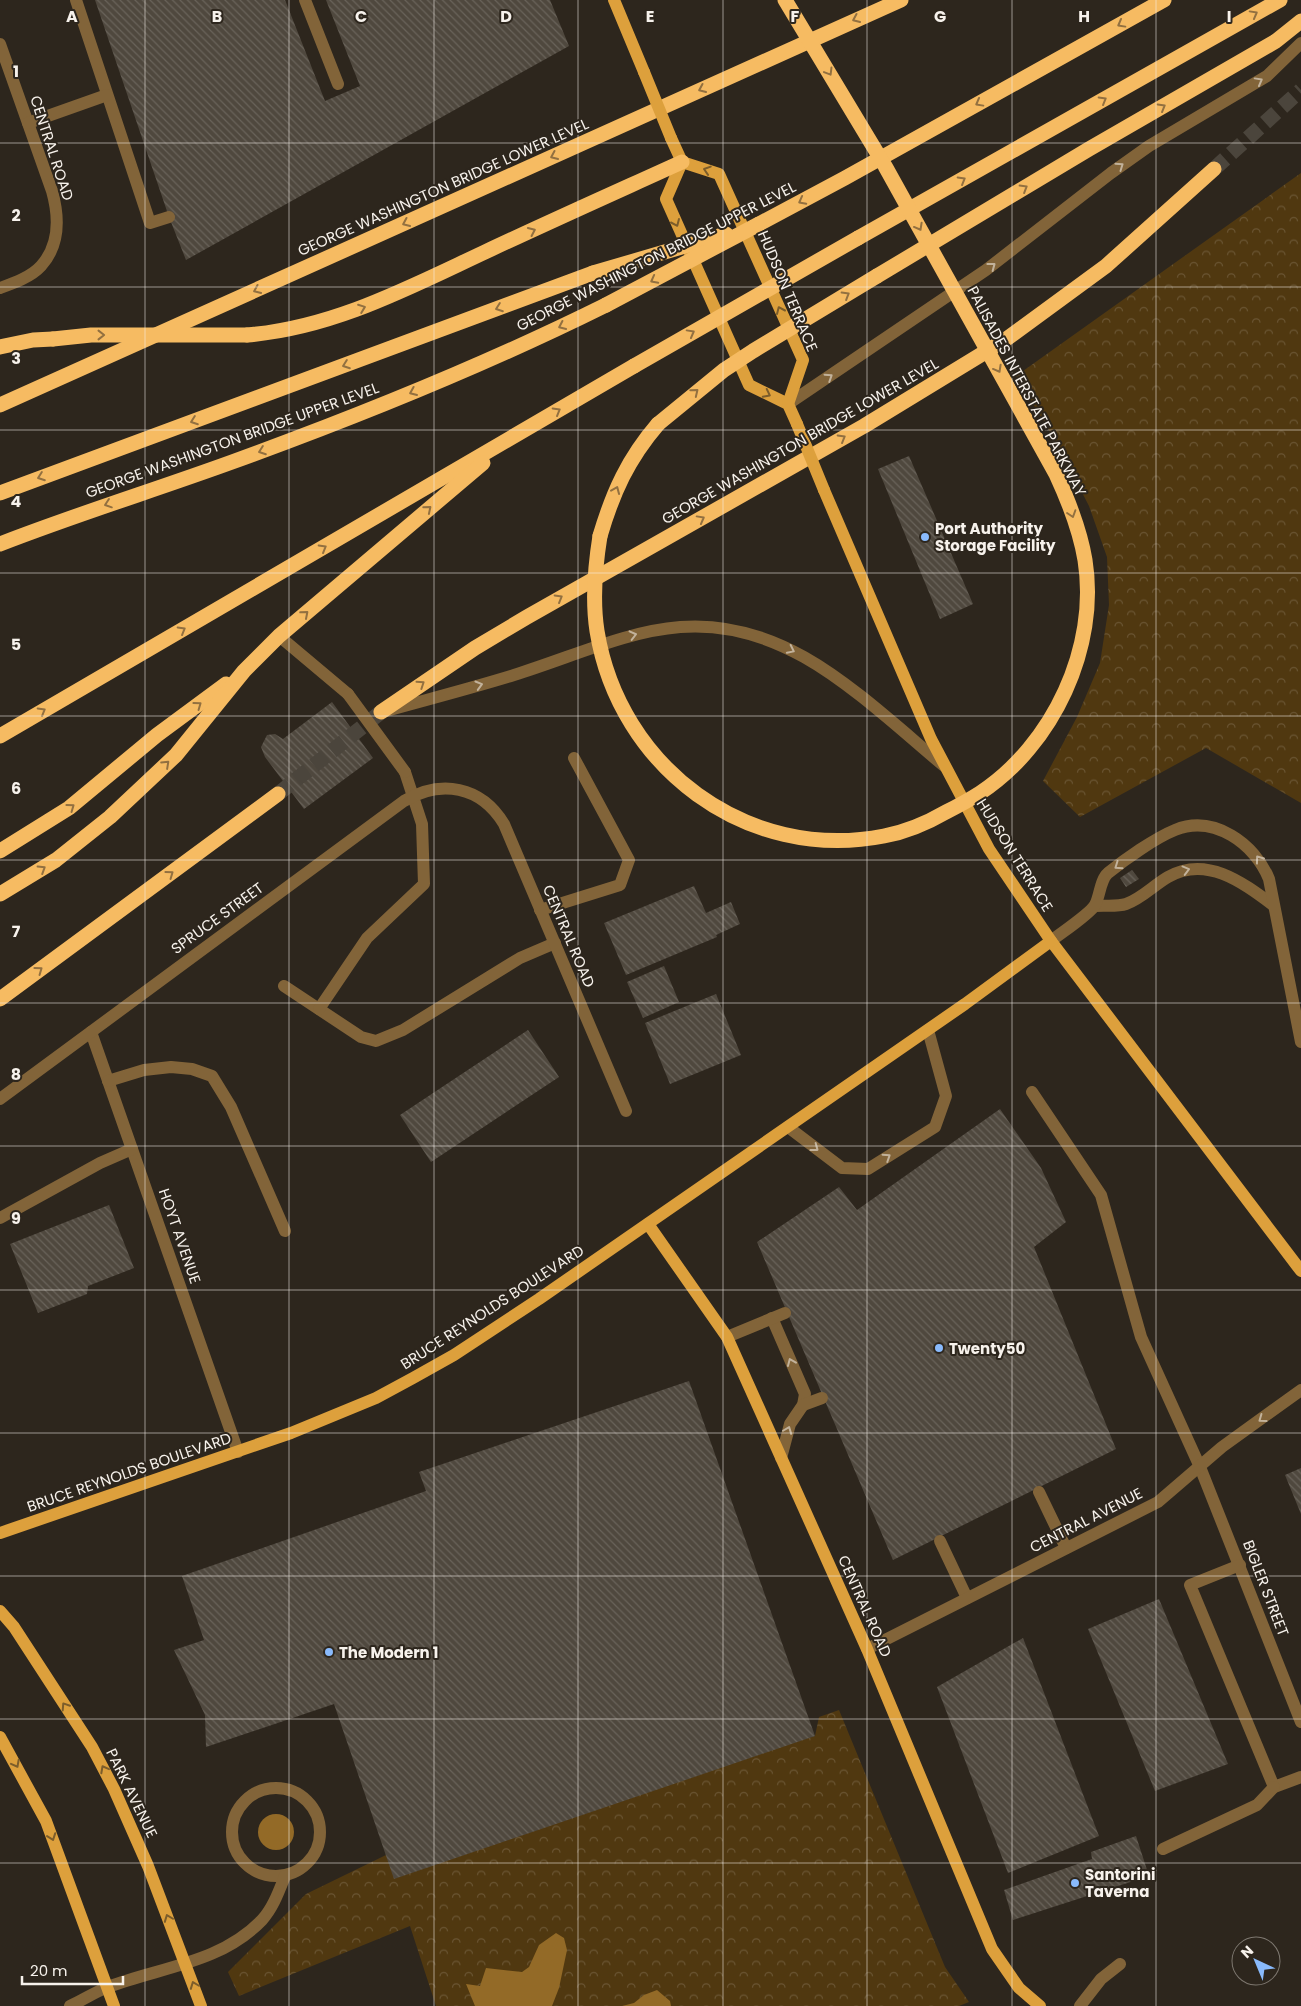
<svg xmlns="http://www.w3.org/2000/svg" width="1301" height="2006" viewBox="0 0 1301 2006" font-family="Poppins,sans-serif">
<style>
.park{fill:url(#park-crowns)}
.water{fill:#936a27}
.building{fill:url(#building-back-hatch)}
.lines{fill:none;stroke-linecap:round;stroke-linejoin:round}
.highway-tunnel{stroke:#4b453c;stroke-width:15;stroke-dasharray:15 8;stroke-linecap:butt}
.minor{stroke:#826439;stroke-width:12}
.major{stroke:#dda03c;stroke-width:12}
.highway{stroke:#f6bb62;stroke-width:15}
.minor-bridge{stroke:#826439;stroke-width:12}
.major-bridge{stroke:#dda03c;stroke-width:12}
.highway-bridge{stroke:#f6bb62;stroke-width:15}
.oneway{stroke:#927040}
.oneway2{stroke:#c2b29b}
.oneway3{stroke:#7c5d2b}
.grid{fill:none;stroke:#f7f2ec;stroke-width:1;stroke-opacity:0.55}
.poi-dot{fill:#89bafc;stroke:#2d261d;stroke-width:2}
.labels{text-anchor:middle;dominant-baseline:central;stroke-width:4;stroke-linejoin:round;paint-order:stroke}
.street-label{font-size:15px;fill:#f7f2ec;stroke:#2d261d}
.poi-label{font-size:15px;font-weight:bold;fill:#f7f2ec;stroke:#2d261d;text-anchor:start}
.grid-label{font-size:16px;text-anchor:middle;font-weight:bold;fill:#f7f2ec;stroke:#2d261d;stroke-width:4;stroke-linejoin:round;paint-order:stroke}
</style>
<defs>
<pattern id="park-crowns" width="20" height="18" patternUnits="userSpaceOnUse" patternTransform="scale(1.25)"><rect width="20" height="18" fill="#503810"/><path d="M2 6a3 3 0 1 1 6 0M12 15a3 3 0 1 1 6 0" fill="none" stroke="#6a5533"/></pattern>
<pattern id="building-back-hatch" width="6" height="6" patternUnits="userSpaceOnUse" patternTransform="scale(1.25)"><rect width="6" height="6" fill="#4f483e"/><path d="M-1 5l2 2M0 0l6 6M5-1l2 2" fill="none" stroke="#69635a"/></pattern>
</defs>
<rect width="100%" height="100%" fill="#2d261d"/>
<g class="park">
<polygon points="1301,173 1301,803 1206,748 1080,817 1043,781 1077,717 1100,663 1109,605 1107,557 1089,506 1055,440 1016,376"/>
<polygon points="839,1710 945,1967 969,2002 959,2006 436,2006 410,1926 239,1996 228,1972 306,1894 386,1855 815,1736 819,1717"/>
</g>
<g class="water">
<circle cx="276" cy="1832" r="18"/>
<polygon points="556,1933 564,1938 567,1950 559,1988 552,2006 475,2006 466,1984 480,1986 486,1968 522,1972 529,1967 539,1945"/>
<polygon points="657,1990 670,2001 671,2006 622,2006 634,2003 644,1995"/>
</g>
<g class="building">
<polygon points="95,0 285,0 325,101 360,86 326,0 550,0 569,46 186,260 169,217"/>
<polygon points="909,456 973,604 940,619 878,469"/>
<polygon points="332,702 373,758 304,809 265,757 261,747 267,735 275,734 283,739"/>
<polygon points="1132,870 1139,879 1126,887 1120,878"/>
<polygon points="694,886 706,913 731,902 740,924 716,935 717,937 626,975 604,923"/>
<polygon points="664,966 679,1002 643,1018 627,982"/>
<polygon points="716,994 741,1055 670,1084 645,1023"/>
<polygon points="528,1030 559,1077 431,1162 400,1115"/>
<polygon points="1000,1109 1041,1168 1066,1222 1034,1247 1116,1449 893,1560 757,1242 839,1187 857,1210"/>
<polygon points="109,1205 134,1268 88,1286 87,1294 38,1313 10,1244"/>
<polygon points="689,1381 815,1736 394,1879 334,1704 206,1747 205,1715 174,1650 204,1640 182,1576 426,1491 419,1472"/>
<polygon points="1301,1468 1301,1514 1285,1475"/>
<polygon points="1159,1599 1228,1764 1155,1791 1088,1629"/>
<polygon points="1023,1638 1099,1836 1008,1873 937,1687"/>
<polygon points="1136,1836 1149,1876 1013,1920 1004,1890 1092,1859 1091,1852"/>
</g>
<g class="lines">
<g class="highway-tunnel">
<polyline points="1214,169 1301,90"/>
<polyline points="278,794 381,712"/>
</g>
<g class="minor">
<polyline points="76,0 150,223 169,217"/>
<polyline points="305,0 338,84"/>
<path d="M 0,44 L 52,191 C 59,216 60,245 41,266 C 31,277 14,283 0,288"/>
<polyline points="28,123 107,95"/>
<polyline points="788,404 986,270 1111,173 1149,146 1267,76 1301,43"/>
<polyline points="279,636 348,694"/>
<path d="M 386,711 C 429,699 472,688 514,675 C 621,641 693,595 804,657 C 852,684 901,730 944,766"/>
<path d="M 1095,906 C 1104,905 1117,907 1126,904 C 1141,899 1154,885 1168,877 C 1206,855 1242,882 1273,905"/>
<polyline points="540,910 620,885 629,860 574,758"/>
<path d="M 1051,941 C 1061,933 1090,914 1095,905 C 1100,896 1100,880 1108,873 C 1124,860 1155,838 1175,830 C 1214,814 1255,844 1269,879 L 1301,1042"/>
<polyline points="284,986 361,1037 376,1041 403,1030 520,958 555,943"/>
<polyline points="319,1009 367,938 424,884 422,824 405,772"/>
<polyline points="91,1032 238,1452"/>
<polyline points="108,1081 144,1070 171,1067 192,1069 212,1076 231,1107 285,1231"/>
<polyline points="1032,1092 1101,1195 1141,1337 1200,1467 1301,1722"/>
<path d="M 0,1099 L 404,801 C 441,779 481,786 504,824 L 626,1111"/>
<polyline points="788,1127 842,1168 868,1169 935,1127 946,1096 928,1030"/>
<polyline points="0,1218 100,1163 132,1149"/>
<polyline points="772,1318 805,1394 803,1405 790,1424 781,1458"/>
<polyline points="727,1337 785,1313"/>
<polyline points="803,1405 822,1398"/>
<polyline points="1039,1492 1066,1548"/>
<polyline points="940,1541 967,1598"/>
<polyline points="1240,1565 1190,1585 1274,1787 1301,1777"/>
<polyline points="867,1649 1158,1502 1222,1447 1301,1390"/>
<circle cx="276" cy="1832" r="44"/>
<polyline points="1163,1849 1257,1805 1274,1787"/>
<path d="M 70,2006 C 83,2000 95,1992 108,1987 C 161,1967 221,1963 262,1920 C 273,1908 279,1891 285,1876"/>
<polyline points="1080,2006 1101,1979 1120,1964"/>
</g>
<g class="major">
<polyline points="614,0 644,72"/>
<polyline points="671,138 682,162 666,199 749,385 788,404 797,424"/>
<polyline points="682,162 719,174 803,360 788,404"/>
<polyline points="824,490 931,739 989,849 1051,941 1301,1271"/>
<polyline points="648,1224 727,1337 867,1649 992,1949 1019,1988 1040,2006"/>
<polyline points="0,1533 291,1433 376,1398 413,1378 454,1355 539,1299 965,1004 1051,941"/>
<polyline points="0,1611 14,1627 92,1747 114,1789 148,1866 201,2006"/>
<polyline points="0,1737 46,1821 114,2006"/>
</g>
<g class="highway">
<polyline points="759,224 845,178 1164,0"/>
<polyline points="858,238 1280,0"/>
<polyline points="877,276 1089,149 1276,41 1301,21"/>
<path d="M 247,335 C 333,328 408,288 485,252 C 551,221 616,192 682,162"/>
<polyline points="0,347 33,340 53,339"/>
<polyline points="0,405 901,0"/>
<polyline points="0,493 593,273"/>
<path d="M 600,536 C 613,492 628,459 658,424"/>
<path d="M 0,544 C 77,514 155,490 232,462 C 359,416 485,365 606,305"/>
<polyline points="381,712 475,648 527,617 864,426 1005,340 1106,266 1214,169"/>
<polyline points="0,736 634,366"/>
<polyline points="0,851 69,808 157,735 226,684"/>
<polyline points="0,894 56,860 110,817 176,755 244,671 279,636 483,463"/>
<polyline points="0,999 278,794"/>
</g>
<polyline class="minor-bridge" points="348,694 405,772"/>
<g class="major-bridge">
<polyline points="644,72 671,138"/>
<polyline points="797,424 824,490"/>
</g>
<g class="highway-bridge">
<polyline points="593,273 726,234"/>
<polyline points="606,305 759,224"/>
<polyline points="53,339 91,335 247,335"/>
<polyline points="634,366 858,238"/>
<polyline points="658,424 724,370 753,351 877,276"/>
<path d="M 600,536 C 595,567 592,599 597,631 C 619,767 747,863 884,836 C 906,832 927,823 946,812 C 958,806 969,800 980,793 C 1053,745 1099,647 1085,560 C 1080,530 1069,502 1056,474 L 885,166 L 785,0"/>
</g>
</g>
<defs><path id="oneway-chevron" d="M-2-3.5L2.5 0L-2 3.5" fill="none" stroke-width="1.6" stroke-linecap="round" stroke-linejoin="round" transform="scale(1.25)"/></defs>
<g class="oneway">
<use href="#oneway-chevron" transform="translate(1254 14) rotate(-29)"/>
<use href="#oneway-chevron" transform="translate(856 19) rotate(156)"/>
<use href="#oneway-chevron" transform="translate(1121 24) rotate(151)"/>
<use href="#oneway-chevron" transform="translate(829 72) rotate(59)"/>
<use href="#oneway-chevron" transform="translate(702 89) rotate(156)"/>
<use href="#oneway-chevron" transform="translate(1103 100) rotate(-30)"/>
<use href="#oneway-chevron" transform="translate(979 103) rotate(151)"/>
<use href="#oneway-chevron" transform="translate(1162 107) rotate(-30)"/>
<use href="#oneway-chevron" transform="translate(554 156) rotate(156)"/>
<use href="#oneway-chevron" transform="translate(962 180) rotate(-30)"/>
<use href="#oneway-chevron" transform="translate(1024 188) rotate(-31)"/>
<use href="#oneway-chevron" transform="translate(802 201) rotate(152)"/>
<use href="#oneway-chevron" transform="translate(406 223) rotate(156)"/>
<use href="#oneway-chevron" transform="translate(919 227) rotate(61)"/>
<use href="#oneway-chevron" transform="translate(532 231) rotate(-25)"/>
<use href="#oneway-chevron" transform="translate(654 280) rotate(152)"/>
<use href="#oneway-chevron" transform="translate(257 290) rotate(156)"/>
<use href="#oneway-chevron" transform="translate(846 295) rotate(-31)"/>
<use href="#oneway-chevron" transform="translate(362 308) rotate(-21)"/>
<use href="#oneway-chevron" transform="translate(499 308) rotate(160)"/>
<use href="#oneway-chevron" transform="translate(562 326) rotate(155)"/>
<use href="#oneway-chevron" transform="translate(691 333) rotate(-29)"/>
<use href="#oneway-chevron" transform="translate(101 335)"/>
<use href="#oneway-chevron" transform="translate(346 365) rotate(160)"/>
<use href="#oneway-chevron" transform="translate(998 369) rotate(61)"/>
<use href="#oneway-chevron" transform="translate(413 392) rotate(157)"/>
<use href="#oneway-chevron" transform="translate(695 392) rotate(-39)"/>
<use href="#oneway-chevron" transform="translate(557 411) rotate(-30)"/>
<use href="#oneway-chevron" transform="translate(194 421) rotate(160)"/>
<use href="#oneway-chevron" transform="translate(842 438) rotate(-30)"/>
<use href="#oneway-chevron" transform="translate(262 451) rotate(160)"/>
<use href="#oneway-chevron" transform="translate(41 477) rotate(160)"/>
<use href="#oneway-chevron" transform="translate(616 490) rotate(-67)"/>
<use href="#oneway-chevron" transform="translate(108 504) rotate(161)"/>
<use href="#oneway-chevron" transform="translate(428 509) rotate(-40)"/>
<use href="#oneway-chevron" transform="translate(1072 514) rotate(72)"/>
<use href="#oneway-chevron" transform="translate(701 519) rotate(-29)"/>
<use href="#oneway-chevron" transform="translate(323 548) rotate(-30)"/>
<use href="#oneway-chevron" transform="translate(559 598) rotate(-30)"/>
<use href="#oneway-chevron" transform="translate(305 614) rotate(-41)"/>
<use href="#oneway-chevron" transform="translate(182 630) rotate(-30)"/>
<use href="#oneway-chevron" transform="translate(421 684) rotate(-34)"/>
<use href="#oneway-chevron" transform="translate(198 705) rotate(-36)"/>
<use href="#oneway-chevron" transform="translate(42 711) rotate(-30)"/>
<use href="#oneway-chevron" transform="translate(166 764) rotate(-43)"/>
<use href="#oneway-chevron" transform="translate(71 807) rotate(-36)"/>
<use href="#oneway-chevron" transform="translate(42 869) rotate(-32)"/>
<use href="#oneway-chevron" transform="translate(170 874) rotate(-36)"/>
<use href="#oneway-chevron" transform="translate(39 970) rotate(-36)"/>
</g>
<g class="oneway2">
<use href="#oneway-chevron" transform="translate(1259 81) rotate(-29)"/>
<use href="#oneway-chevron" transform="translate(1120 166) rotate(-35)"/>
<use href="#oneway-chevron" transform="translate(992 266) rotate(-37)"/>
<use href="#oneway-chevron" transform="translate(829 377) rotate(-33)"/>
<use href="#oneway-chevron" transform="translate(633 635) rotate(-14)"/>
<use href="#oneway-chevron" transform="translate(791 650) rotate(26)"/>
<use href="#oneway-chevron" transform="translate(479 685) rotate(-16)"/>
<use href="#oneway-chevron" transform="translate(1259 859) rotate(-126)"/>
<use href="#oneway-chevron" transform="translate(1118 866) rotate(145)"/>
<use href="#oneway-chevron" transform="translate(1186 870) rotate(-15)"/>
<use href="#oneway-chevron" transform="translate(815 1148) rotate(37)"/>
<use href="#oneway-chevron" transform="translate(887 1157) rotate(-33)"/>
<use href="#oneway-chevron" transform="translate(791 1362) rotate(-113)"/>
<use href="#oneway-chevron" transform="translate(1262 1419) rotate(144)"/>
<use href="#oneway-chevron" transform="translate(788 1430) rotate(-69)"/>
</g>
<g class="oneway3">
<use href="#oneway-chevron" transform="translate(707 170) rotate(-162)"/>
<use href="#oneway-chevron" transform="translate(676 223) rotate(66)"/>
<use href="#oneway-chevron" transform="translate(780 310) rotate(-114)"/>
<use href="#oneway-chevron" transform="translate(767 394) rotate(27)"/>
<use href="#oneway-chevron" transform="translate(65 1706) rotate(-123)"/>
<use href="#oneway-chevron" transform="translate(16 1764) rotate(62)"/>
<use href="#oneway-chevron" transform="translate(104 1769) rotate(-118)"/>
<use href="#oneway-chevron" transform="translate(52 1837) rotate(70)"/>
<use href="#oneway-chevron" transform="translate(168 1918) rotate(-111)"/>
<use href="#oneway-chevron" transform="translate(194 1985) rotate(-111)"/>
</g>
<path class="grid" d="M 145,0 L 145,2006M 289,0 L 289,2006M 434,0 L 434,2006M 578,0 L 578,2006M 723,0 L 723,2006M 867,0 L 867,2006M 1012,0 L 1012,2006M 1156,0 L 1156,2006M 0,143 L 1301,143M 0,287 L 1301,287M 0,430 L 1301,430M 0,573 L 1301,573M 0,716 L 1301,716M 0,860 L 1301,860M 0,1003 L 1301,1003M 0,1146 L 1301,1146M 0,1290 L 1301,1290M 0,1433 L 1301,1433M 0,1576 L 1301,1576M 0,1719 L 1301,1719M 0,1863 L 1301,1863"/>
<g class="poi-dot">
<circle cx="925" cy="537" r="5"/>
<circle cx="939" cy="1348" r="5"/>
<circle cx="329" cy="1652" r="5"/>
<circle cx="1075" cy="1883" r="5"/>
</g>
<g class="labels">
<g class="street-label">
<text transform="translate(52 148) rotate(72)">CENTRAL ROAD</text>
<text transform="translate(443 187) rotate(-24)">GEORGE WASHINGTON BRIDGE LOWER LEVEL</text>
<text transform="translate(656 256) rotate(-27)">GEORGE WASHINGTON BRIDGE UPPER LEVEL</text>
<text transform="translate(788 291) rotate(67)">HUDSON TERRACE</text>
<text transform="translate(1027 391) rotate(62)">PALISADES INTERSTATE PARKWAY</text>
<text transform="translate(232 440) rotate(-20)">GEORGE WASHINGTON BRIDGE UPPER LEVEL</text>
<text transform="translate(800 441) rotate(-30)">GEORGE WASHINGTON BRIDGE LOWER LEVEL</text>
<text transform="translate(1015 855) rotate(58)">HUDSON TERRACE</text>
<text transform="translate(217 918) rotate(-36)">SPRUCE STREET</text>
<text transform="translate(569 936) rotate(67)">CENTRAL ROAD</text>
<text transform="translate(180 1236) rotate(71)">HOYT AVENUE</text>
<text transform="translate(492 1307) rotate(-33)">BRUCE REYNOLDS BOULEVARD</text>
<text transform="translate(129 1472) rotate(-19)">BRUCE REYNOLDS BOULEVARD</text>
<text transform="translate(1086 1520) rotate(-27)">CENTRAL AVENUE</text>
<text transform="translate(1266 1588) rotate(69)">BIGLER STREET</text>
<text transform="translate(865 1606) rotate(66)">CENTRAL ROAD</text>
<text transform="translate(132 1793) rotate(64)">PARK AVENUE</text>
</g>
<g class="poi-label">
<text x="935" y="528">Port Authority<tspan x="935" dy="17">Storage Facility</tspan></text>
<text x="949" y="1348">Twenty50</text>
<text x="339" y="1652">The Modern 1</text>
<text x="1085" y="1874">Santorini<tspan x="1085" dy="17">Taverna</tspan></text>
</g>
</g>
<g class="grid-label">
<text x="72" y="22">A</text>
<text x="217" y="22">B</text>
<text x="361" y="22">C</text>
<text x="506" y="22">D</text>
<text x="650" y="22">E</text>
<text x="795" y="22">F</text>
<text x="940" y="22">G</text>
<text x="1084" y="22">H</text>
<text x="1229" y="22">I</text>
<text x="16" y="77">1</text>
<text x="16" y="221">2</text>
<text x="16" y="364">3</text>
<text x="16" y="507">4</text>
<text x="16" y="650">5</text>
<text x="16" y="794">6</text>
<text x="16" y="937">7</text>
<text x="16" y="1080">8</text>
<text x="16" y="1224">9</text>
</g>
<g transform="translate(1256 1961) rotate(316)"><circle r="24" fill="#2d261d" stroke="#7e7870"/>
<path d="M0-4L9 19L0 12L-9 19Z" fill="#89bafc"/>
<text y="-8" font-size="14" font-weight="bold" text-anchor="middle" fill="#f7f2ec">N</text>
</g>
<path d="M22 1976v8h101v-8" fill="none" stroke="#f7f2ec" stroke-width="2.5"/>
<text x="30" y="1976" font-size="15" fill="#f7f2ec" stroke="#2d261d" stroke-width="4" paint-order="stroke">20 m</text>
</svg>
